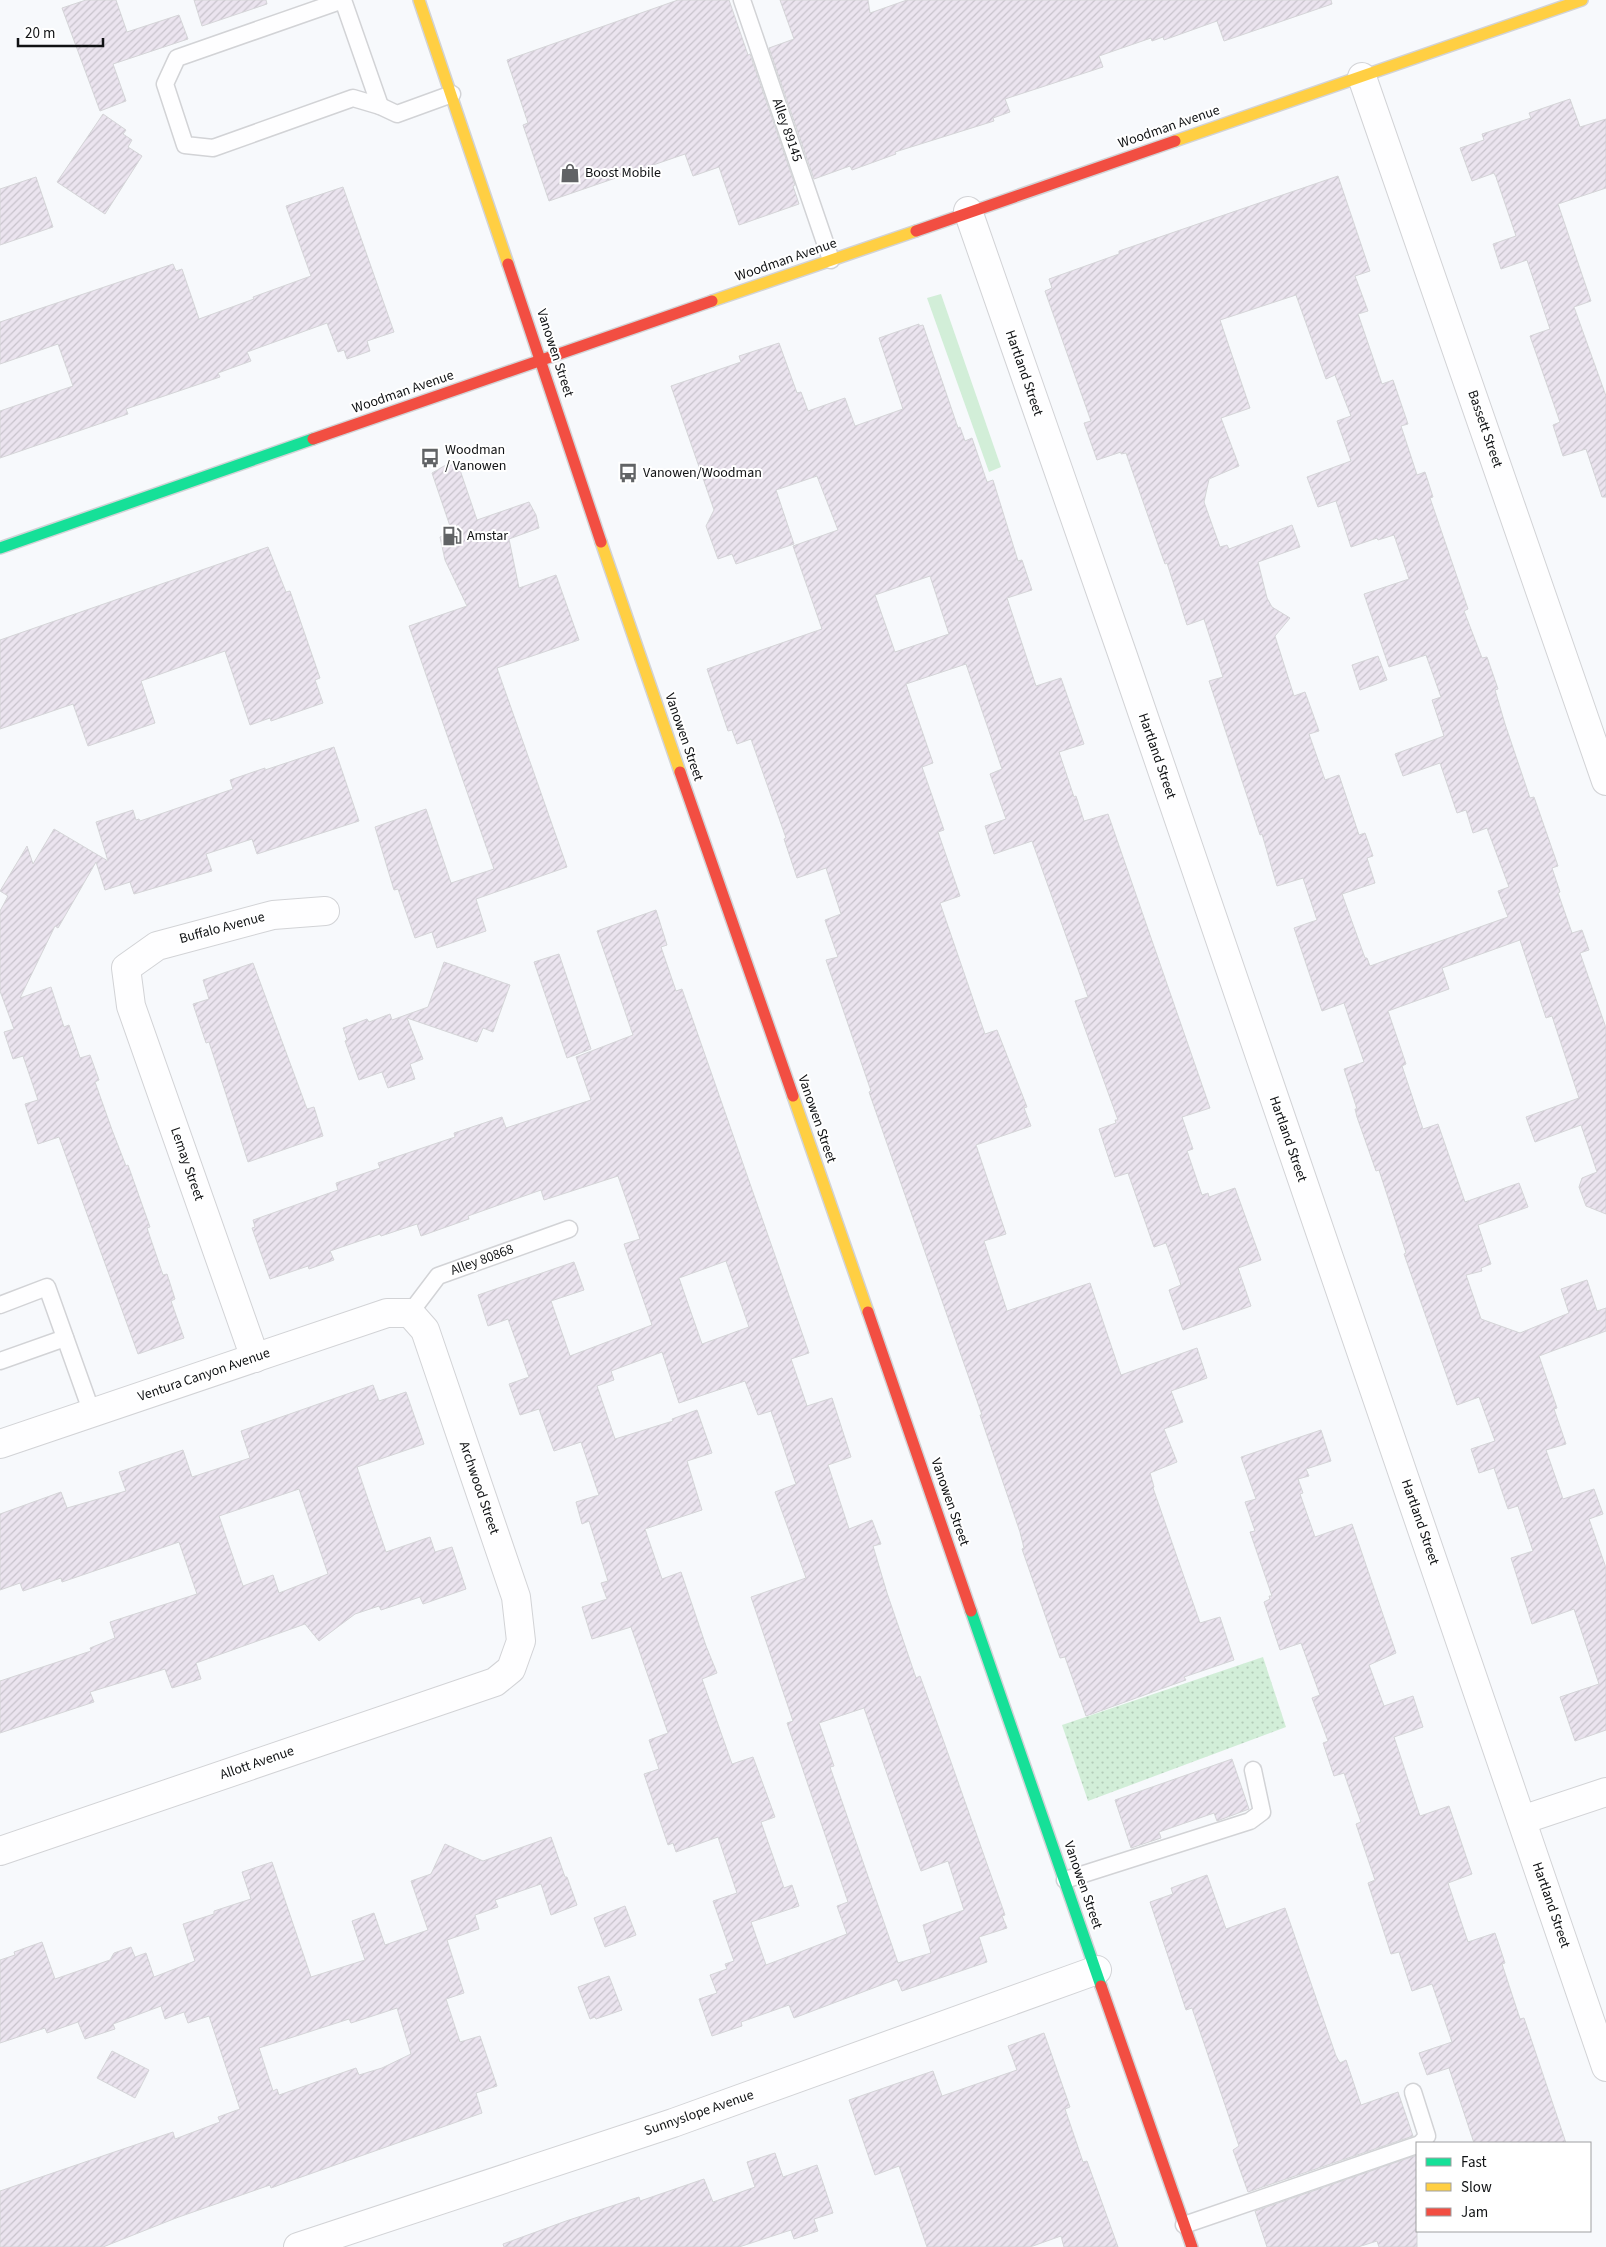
<svg xmlns="http://www.w3.org/2000/svg" width="1606" height="2247" viewBox="0 0 1606 2247" font-family="'Source Sans 3',sans-serif">
<style>
.grass{fill:url(#grass-dots)}
.green{fill:#d2eed8}
.building{fill:url(#building-hatch);stroke:#d5d5d8;fill-rule:evenodd}
.lines{fill:none;stroke-linecap:round;stroke-linejoin:round}
.lane-casing{stroke:#d2d3d6;stroke-width:19}
.street-casing{stroke:#d2d3d6;stroke-width:30}
.fast-casing{stroke:#d2d3d6;stroke-width:14}
.slow-casing{stroke:#d2d3d6;stroke-width:14}
.jam-casing{stroke:#d2d3d6;stroke-width:14}
.lane{stroke:#fefeff;stroke-width:16}
.street{stroke:#fefeff;stroke-width:28}
.fast{stroke:#16e098;stroke-width:11}
.slow{stroke:#ffcf43;stroke-width:11}
.jam{stroke:#f24e42;stroke-width:11}
.labels{text-anchor:middle;dominant-baseline:central;stroke-width:4;stroke-linejoin:round;paint-order:stroke}
.street-label{font-size:14px;fill:#101214;stroke:#fff}
.poi-label{font-size:14px;fill:#101214;stroke:#fff;text-anchor:start}
</style>
<defs>
<pattern id="grass-dots" width="8" height="8" patternUnits="userSpaceOnUse" patternTransform="scale(1.25)"><rect width="8" height="8" fill="#d2eed8"/><path d="M2 2h.1M6 6h.1" fill="none" stroke="#b3cbb8" stroke-width="1.8" stroke-linecap="round"/></pattern>
<pattern id="building-hatch" width="6" height="6" patternUnits="userSpaceOnUse" patternTransform="scale(1.25)"><rect width="6" height="6" fill="#ebe4ef"/><path d="M-1 1l2-2M0 6l6-6M5 7l2-2" fill="none" stroke="#c8c3cc"/></pattern>
</defs>
<rect width="100%" height="100%" fill="#f7f9fc"/>
<polygon class="grass" points="1263,1657 1286,1727 1088,1801 1062,1725"/>
<polygon class="green" points="941,294 1001,467 989,472 927,298"/>
<g class="building">
<polygon points="86,0 116,0 127,32 179,15 188,39 113,64 126,101 100,111 62,8"/>
<polygon points="194,0 266,0 267,4 202,26"/>
<polygon points="678,0 729,0 748,55 750,54 795,185 793,186 799,204 739,225 719,167 693,176 685,154 549,201 523,125 528,123 507,60"/>
<polygon points="780,0 868,0 870,13 907,0 1331,0 1332,4 1224,41 1217,21 1164,40 1163,37 1152,41 1151,38 1099,56 1103,67 1005,99 1010,112 993,118 994,121 895,152 896,154 852,170 850,166 814,179 769,48 794,39"/>
<polygon points="1570,99 1580,127 1606,119 1606,188 1558,204 1591,301 1574,307 1606,396 1606,497 1602,497 1586,449 1563,456 1553,425 1560,422 1530,336 1550,329 1527,260 1501,269 1493,244 1516,236 1496,177 1494,173 1472,181 1460,148 1484,140 1482,134 1531,118 1529,113"/>
<polygon points="103,114 126,130 123,134 132,140 128,147 142,156 105,214 57,182"/>
<path d="M 1338,176 L 1370,271 L 1355,276 L 1368,311 L 1358,314 L 1382,384 L 1393,380 L 1408,424 L 1401,426 L 1417,475 L 1425,472 L 1433,497 L 1430,498 L 1468,609 L 1464,611 L 1482,658 L 1487,657 L 1498,689 L 1495,690 L 1505,724 L 1530,798 L 1534,797 L 1558,866 L 1552,868 L 1560,892 L 1558,893 L 1572,933 L 1582,930 L 1589,950 L 1580,953 L 1606,1028 L 1606,1214 L 1586,1206 L 1579,1187 L 1582,1178 L 1597,1172 L 1581,1125 L 1535,1142 L 1526,1117 L 1579,1098 L 1552,1016 L 1546,1018 L 1520,940 L 1442,968 L 1449,989 L 1388,1011 L 1406,1064 L 1402,1066 L 1423,1129 L 1438,1124 L 1465,1202 L 1519,1183 L 1528,1207 L 1478,1225 L 1491,1264 L 1481,1268 L 1482,1271 L 1466,1275 L 1481,1319 L 1520,1333 L 1569,1313 L 1561,1289 L 1587,1280 L 1597,1311 L 1606,1308 L 1606,1331 L 1539,1356 L 1557,1408 L 1554,1409 L 1566,1444 L 1546,1450 L 1563,1499 L 1594,1489 L 1603,1514 L 1589,1519 L 1606,1568 L 1606,1730 L 1575,1741 L 1560,1697 L 1599,1684 L 1574,1609 L 1532,1624 L 1511,1558 L 1533,1551 L 1518,1506 L 1508,1509 L 1494,1468 L 1479,1473 L 1471,1449 L 1495,1441 L 1479,1397 L 1457,1405 L 1404,1254 L 1406,1253 L 1379,1170 L 1376,1171 L 1357,1117 L 1355,1109 L 1357,1109 L 1344,1069 L 1364,1062 L 1344,1003 L 1322,1011 L 1294,928 L 1317,920 L 1303,878 L 1277,886 L 1262,834 L 1260,835 L 1209,681 L 1223,677 L 1204,619 L 1187,625 L 1167,563 L 1165,564 L 1160,550 L 1126,453 L 1121,454 L 1121,452 L 1097,460 L 1084,423 L 1091,421 L 1045,291 L 1052,288 L 1049,279 L 1119,254 L 1119,251 ZM 1296,295 L 1326,379 L 1335,375 L 1351,416 L 1337,421 L 1351,461 L 1307,477 L 1318,507 L 1336,501 L 1351,547 L 1377,538 L 1378,540 L 1394,535 L 1409,579 L 1364,594 L 1389,667 L 1426,655 L 1441,697 L 1432,700 L 1444,736 L 1395,754 L 1403,776 L 1440,763 L 1457,813 L 1466,810 L 1473,833 L 1487,828 L 1509,887 L 1498,891 L 1508,917 L 1370,966 L 1367,958 L 1365,958 L 1342,894 L 1375,883 L 1367,858 L 1373,856 L 1365,833 L 1359,835 L 1339,775 L 1325,780 L 1309,734 L 1319,731 L 1305,692 L 1294,696 L 1275,636 L 1290,618 L 1272,607 L 1267,598 L 1258,562 L 1300,547 L 1292,525 L 1229,549 L 1227,545 L 1220,547 L 1204,502 L 1209,479 L 1239,466 L 1221,418 L 1250,408 L 1220,320 Z"/>
<polygon points="36,177 53,227 0,245 0,189"/>
<polygon points="343,187 394,332 367,341 370,351 347,359 344,350 338,352 327,323 247,352 251,361 218,373 220,377 126,409 128,414 0,458 0,411 73,386 58,344 0,364 0,322 173,264 176,271 182,269 199,319 254,299 253,297 311,276 286,206"/>
<path d="M 919,324 L 919,326 L 923,325 L 958,428 L 960,427 L 965,441 L 972,438 L 987,482 L 993,480 L 1018,561 L 1022,560 L 1032,590 L 1007,598 L 1036,686 L 1061,678 L 1084,744 L 1059,752 L 1074,797 L 1076,796 L 1084,821 L 1108,814 L 1210,1108 L 1182,1117 L 1193,1149 L 1187,1151 L 1202,1195 L 1208,1193 L 1209,1197 L 1235,1188 L 1261,1260 L 1238,1268 L 1251,1306 L 1183,1330 L 1169,1290 L 1181,1285 L 1166,1243 L 1154,1247 L 1128,1173 L 1115,1177 L 1099,1129 L 1116,1123 L 1115,1120 L 1118,1120 L 1075,1001 L 1088,997 L 1032,841 L 994,854 L 985,826 L 1006,819 L 990,774 L 1002,769 L 966,664 L 906,684 L 933,763 L 922,767 L 944,830 L 938,832 L 960,896 L 940,903 L 985,1034 L 997,1030 L 1027,1107 L 1024,1108 L 1031,1126 L 976,1145 L 1006,1234 L 984,1241 L 1007,1311 L 1090,1283 L 1121,1375 L 1197,1348 L 1207,1378 L 1171,1391 L 1183,1422 L 1164,1429 L 1177,1462 L 1150,1473 L 1154,1487 L 1153,1488 L 1200,1623 L 1220,1617 L 1234,1660 L 1184,1677 L 1186,1680 L 1086,1716 L 1065,1657 L 1060,1658 L 1022,1549 L 1024,1548 L 1020,1532 L 980,1415 L 982,1415 L 869,1092 L 871,1091 L 826,960 L 838,957 L 825,920 L 841,914 L 826,868 L 797,878 L 784,839 L 786,838 L 751,739 L 737,744 L 732,730 L 728,731 L 707,669 L 822,629 L 793,546 L 838,530 L 817,476 L 776,490 L 794,544 L 736,564 L 732,554 L 718,559 L 706,526 L 714,510 L 671,386 L 741,362 L 739,356 L 779,343 L 797,393 L 801,392 L 808,411 L 845,398 L 855,426 L 903,409 L 879,338 ZM 930,576 L 949,634 L 895,652 L 875,595 Z"/>
<polygon points="458,464 477,520 529,502 536,515 539,528 509,539 519,588 556,575 579,640 497,668 567,867 476,899 486,931 437,948 432,932 415,938 398,889 394,890 375,827 426,809 451,883 494,869 409,626 467,606 445,560 440,537 452,532 432,473 444,466"/>
<polygon points="268,547 286,592 290,591 320,678 315,680 323,703 271,721 270,718 250,725 225,651 141,681 155,723 88,746 73,704 0,729 0,640"/>
<polygon points="1378,656 1387,680 1360,690 1352,665"/>
<polygon points="334,747 359,821 257,854 252,839 206,854 212,871 134,894 130,882 105,890 96,862 58,928 55,926 20,998 51,987 64,1027 69,1025 80,1058 90,1055 99,1080 95,1082 112,1130 126,1166 128,1165 150,1227 147,1228 163,1275 167,1274 175,1299 171,1301 184,1338 138,1354 59,1137 38,1144 25,1104 38,1100 23,1056 13,1059 4,1032 14,1029 0,991 0,911 8,896 0,891 27,846 33,864 54,829 108,861 96,822 133,810 136,820 139,819 140,821 233,789 230,780 265,768 265,770"/>
<path d="M 656,910 L 667,945 L 661,947 L 676,991 L 682,989 L 809,1353 L 791,1359 L 807,1406 L 832,1398 L 851,1457 L 828,1465 L 849,1529 L 872,1520 L 881,1544 L 873,1546 L 887,1593 L 916,1678 L 920,1676 L 946,1748 L 1005,1915 L 1002,1916 L 1007,1928 L 979,1937 L 987,1962 L 902,1991 L 897,1979 L 794,2018 L 789,2005 L 741,2022 L 742,2026 L 712,2036 L 699,1999 L 717,1993 L 710,1975 L 727,1969 L 725,1964 L 734,1961 L 713,1901 L 737,1893 L 718,1837 L 676,1852 L 673,1843 L 668,1845 L 644,1774 L 659,1769 L 649,1740 L 668,1733 L 631,1627 L 592,1639 L 582,1607 L 607,1599 L 601,1583 L 608,1581 L 589,1521 L 582,1524 L 576,1502 L 599,1495 L 581,1442 L 554,1451 L 539,1409 L 520,1415 L 509,1384 L 529,1377 L 508,1319 L 488,1326 L 478,1295 L 574,1262 L 584,1290 L 551,1301 L 570,1356 L 652,1325 L 624,1244 L 640,1239 L 618,1176 L 544,1200 L 541,1190 L 468,1216 L 469,1219 L 466,1220 L 421,1236 L 417,1224 L 381,1236 L 380,1234 L 330,1251 L 334,1260 L 309,1269 L 308,1266 L 270,1279 L 252,1228 L 255,1227 L 253,1220 L 338,1190 L 336,1183 L 380,1168 L 378,1163 L 455,1137 L 454,1133 L 502,1117 L 506,1128 L 591,1100 L 576,1057 L 633,1035 L 597,931 ZM 726,1261 L 749,1327 L 702,1344 L 679,1278 ZM 662,1352 L 679,1403 L 745,1381 L 758,1415 L 771,1411 L 796,1484 L 775,1492 L 806,1578 L 751,1597 L 793,1721 L 787,1723 L 848,1902 L 837,1906 L 847,1934 L 766,1965 L 751,1922 L 799,1906 L 792,1885 L 784,1888 L 761,1822 L 775,1817 L 753,1757 L 732,1764 L 702,1679 L 717,1673 L 706,1646 L 681,1572 L 662,1579 L 645,1529 L 702,1510 L 687,1461 L 712,1453 L 697,1410 L 672,1419 L 673,1421 L 615,1439 L 597,1386 L 614,1380 L 611,1371 ZM 864,1708 L 921,1871 L 948,1861 L 964,1910 L 923,1925 L 931,1953 L 898,1963 L 830,1767 L 834,1766 L 819,1723 Z"/>
<polygon points="559,954 591,1049 567,1058 534,962"/>
<polygon points="444,962 510,985 493,1032 483,1028 477,1042 407,1018 423,1059 410,1064 415,1079 388,1088 382,1072 359,1080 345,1041 347,1040 343,1028 367,1019 369,1022 390,1014 392,1020 428,1007"/>
<polygon points="253,963 307,1109 314,1107 323,1136 248,1162 209,1042 206,1043 193,1004 209,999 203,980"/>
<path d="M 373,1385 L 379,1401 L 406,1392 L 424,1444 L 357,1467 L 386,1552 L 430,1537 L 435,1552 L 452,1547 L 466,1589 L 423,1604 L 420,1597 L 381,1610 L 379,1606 L 355,1614 L 319,1641 L 305,1624 L 196,1663 L 201,1679 L 172,1688 L 165,1669 L 90,1692 L 94,1702 L 0,1733 L 0,1681 L 91,1651 L 90,1648 L 115,1638 L 110,1622 L 197,1594 L 179,1542 L 62,1582 L 61,1578 L 23,1591 L 20,1583 L 0,1590 L 0,1514 L 61,1492 L 67,1508 L 126,1491 L 119,1472 L 183,1450 L 192,1477 L 250,1458 L 241,1431 ZM 299,1489 L 328,1574 L 279,1593 L 273,1575 L 243,1586 L 219,1516 Z"/>
<polygon points="1321,1430 1331,1461 1306,1469 1309,1476 1298,1479 1303,1493 1300,1494 1315,1537 1352,1524 1396,1653 1369,1665 1384,1706 1413,1696 1423,1727 1394,1737 1420,1816 1449,1806 1472,1874 1448,1883 1468,1942 1495,1933 1505,1963 1502,1964 1520,2019 1524,2018 1566,2143 1474,2143 1449,2068 1427,2075 1419,2053 1452,2042 1432,1984 1412,1991 1399,1952 1391,1954 1368,1883 1375,1880 1356,1824 1361,1822 1344,1773 1334,1776 1323,1743 1328,1741 1312,1698 1320,1695 1301,1643 1280,1650 1264,1602 1270,1599 1269,1596 1272,1596 1250,1532 1255,1531 1245,1502 1256,1499 1241,1457"/>
<polygon points="1232,1759 1249,1809 1217,1821 1214,1813 1159,1832 1161,1838 1131,1848 1115,1800"/>
<path d="M 551,1837 L 565,1877 L 567,1877 L 577,1905 L 551,1915 L 541,1884 L 495,1900 L 498,1907 L 475,1915 L 479,1929 L 447,1940 L 464,1993 L 446,1999 L 460,2042 L 480,2036 L 497,2086 L 476,2093 L 482,2113 L 290,2181 L 271,2188 L 270,2185 L 176,2218 L 103,2247 L 0,2247 L 0,2191 L 173,2132 L 175,2139 L 220,2122 L 218,2117 L 240,2109 L 209,2016 L 188,2023 L 184,2012 L 165,2019 L 161,2006 L 113,2024 L 115,2029 L 85,2039 L 78,2022 L 47,2033 L 45,2028 L 0,2043 L 0,1960 L 15,1955 L 14,1952 L 42,1942 L 55,1979 L 110,1960 L 114,1953 L 131,1947 L 135,1957 L 146,1953 L 154,1977 L 195,1961 L 183,1924 L 214,1914 L 214,1911 L 251,1899 L 242,1872 L 272,1862 L 311,1977 L 365,1960 L 352,1921 L 374,1913 L 385,1945 L 428,1930 L 411,1881 L 431,1874 L 445,1844 L 483,1861 ZM 397,2008 L 411,2054 L 382,2068 L 359,2075 L 356,2068 L 279,2095 L 277,2089 L 273,2091 L 259,2048 L 349,2019 L 351,2023 Z"/>
<polygon points="1207,1875 1226,1929 1285,1908 1336,2056 1340,2063 1346,2060 1361,2105 1398,2092 1413,2136 1248,2192 1233,2150 1239,2146 1192,2008 1186,2010 1150,1902 1173,1894 1171,1888"/>
<polygon points="625,1906 636,1935 605,1947 594,1918"/>
<polygon points="609,1976 622,2010 596,2019 595,2017 590,2019 578,1987"/>
<polygon points="1044,2033 1070,2107 1065,2109 1083,2162 1087,2161 1118,2247 1064,2247 1061,2236 1030,2247 927,2247 899,2166 875,2175 849,2100 933,2071 942,2096 1017,2070 1008,2046"/>
<polygon points="112,2051 149,2070 135,2098 97,2078"/>
<polygon points="775,2153 783,2177 817,2165 833,2213 814,2219 818,2231 794,2239 791,2230 739,2247 504,2247 503,2244 566,2221 639,2197 640,2201 704,2179 713,2202 755,2187 747,2162"/>
<polygon points="1417,2155 1417,2247 1379,2247 1377,2241 1358,2247 1267,2247 1255,2211"/>
</g>
<g class="lines">
<defs>
<g id="lane">
<polyline points="343,0 177,58 165,84 185,145 213,148 353,98 380,106 397,114 452,94"/>
<polyline points="343,0 380,106"/>
<polyline points="742,0 831,260"/>
<polyline points="0,1305 47,1287 92,1413"/>
<polyline points="410,1313 438,1276 569,1229"/>
<polyline points="0,1361 65,1338"/>
<polyline points="1065,1880 1250,1821 1262,1812 1253,1770"/>
<polyline points="1413,2092 1427,2136 1421,2143"/>
<polyline points="1184,2225 1417,2145"/>
</g>
<g id="street">
<polyline points="1362,77 1606,781"/>
<polyline points="968,211 1123,656 1606,2067"/>
<polyline points="255,1358 131,1006 126,968 157,946 273,915 325,911"/>
<polyline points="0,1444 387,1313 410,1313 425,1330 516,1597 521,1641 511,1669 495,1682 0,1851"/>
<polyline points="1522,1820 1606,1792"/>
<polyline points="298,2247 673,2123 1097,1970"/>
</g>
<g id="fast">
<polyline points="0,548 313,439"/>
<polyline points="971,1611 1101,1986"/>
</g>
<g id="slow">
<polyline points="419,0 508,264"/>
<polyline points="1175,141 1582,0"/>
<polyline points="712,301 916,231"/>
<polyline points="601,542 680,772"/>
<polyline points="793,1096 868,1312"/>
</g>
<g id="jam">
<polyline points="916,231 1175,141"/>
<polyline points="508,264 601,542"/>
<polyline points="313,439 712,301"/>
<polyline points="680,772 793,1096"/>
<polyline points="868,1312 971,1611"/>
<polyline points="1101,1986 1192,2247"/>
</g>
</defs>
<use href="#lane" class="lane-casing"/>
<use href="#street" class="street-casing"/>
<use href="#fast" class="fast-casing"/>
<use href="#slow" class="slow-casing"/>
<use href="#jam" class="jam-casing"/>
<use href="#lane" class="lane"/>
<use href="#street" class="street"/>
<use href="#fast" class="fast"/>
<use href="#slow" class="slow"/>
<use href="#jam" class="jam"/>
</g>
<defs>
<symbol id="shop-bare" viewBox="-9 -9 18 18"><path d="M-5-2.5h2.3a2.7 3.5 0 0 1 5.4 0H5L5.5 6h-11ZM-1.5-2.5h3a1.5 2.3 0 0 0-3 0Z" fill="#616365" stroke="#fff" stroke-width="2.5" paint-order="stroke"/></symbol>
<symbol id="bus-bare" viewBox="-9 -9 18 18"><path d="M-5-6H5V4H4V6H2V4H-2V6H-4V4H-5ZM-3.5-4V0h7V-4ZM-3.5 1.2v1.5H-2V1.2ZM2 1.2v1.5H3.5V1.2Z" fill="#616365" stroke="#fff" stroke-width="2.5" paint-order="stroke"/></symbol>
<symbol id="fuel-bare" viewBox="-9 -9 18 18"><path d="M-5.5-6h7V0h2V4h1.3V-2.5L3-4.5l.8-.8L6-3V5H2.5V1h-1V6h-7ZM-4.2-4.7v3.2H.2V-4.7Z" fill="#616365" stroke="#fff" stroke-width="2.5" paint-order="stroke"/></symbol>
</defs>
<g fill-rule="evenodd">
<use href="#shop-bare" x="556" y="159" width="28" height="28"/>
<use href="#bus-bare" x="416" y="444" width="28" height="28"/>
<use href="#bus-bare" x="614" y="459" width="28" height="28"/>
<use href="#fuel-bare" x="438" y="522" width="28" height="28"/>
</g>
<g class="labels">
<g class="street-label">
<text transform="translate(1169 127) rotate(-19)">Woodman Avenue</text>
<text transform="translate(787 130) rotate(71)">Alley 89145</text>
<text transform="translate(786 260) rotate(-19)">Woodman Avenue</text>
<text transform="translate(555 353) rotate(72)">Vanowen Street</text>
<text transform="translate(1024 373) rotate(71)">Hartland Street</text>
<text transform="translate(403 392) rotate(-19)">Woodman Avenue</text>
<text transform="translate(1485 429) rotate(71)">Bassett Street</text>
<text transform="translate(684 737) rotate(71)">Vanowen Street</text>
<text transform="translate(1157 756) rotate(71)">Hartland Street</text>
<text transform="translate(222 928) rotate(-15)">Buffalo Avenue</text>
<text transform="translate(817 1119) rotate(71)">Vanowen Street</text>
<text transform="translate(1288 1139) rotate(71)">Hartland Street</text>
<text transform="translate(187 1164) rotate(71)">Lemay Street</text>
<text transform="translate(482 1260) rotate(-20)">Alley 80868</text>
<text transform="translate(204 1375) rotate(-19)">Ventura Canyon Avenue</text>
<text transform="translate(479 1488) rotate(71)">Archwood Street</text>
<text transform="translate(950 1502) rotate(71)">Vanowen Street</text>
<text transform="translate(1420 1522) rotate(71)">Hartland Street</text>
<text transform="translate(257 1763) rotate(-19)">Allott Avenue</text>
<text transform="translate(1083 1885) rotate(71)">Vanowen Street</text>
<text transform="translate(1551 1905) rotate(71)">Hartland Street</text>
<text transform="translate(699 2113) rotate(-19)">Sunnyslope Avenue</text>
</g>
<g class="poi-label">
<text x="585" y="173">Boost Mobile</text>
<text x="445" y="450">Woodman<tspan x="445" dy="16">/ Vanowen</tspan></text>
<text x="643" y="473">Vanowen/Woodman</text>
<text x="467" y="536">Amstar</text>
</g>
</g>
<rect x="1416" y="2142" width="175" height="90" fill="#ffffff" stroke="#9fa0a1"/>
<rect x="1426" y="2158" width="25" height="8" fill="#16e098" stroke="#9fa0a1"/>
<text x="1461" y="2167" font-size="15" fill="#101214">Fast</text>
<rect x="1426" y="2183" width="25" height="8" fill="#ffcf43" stroke="#9fa0a1"/>
<text x="1461" y="2192" font-size="15" fill="#101214">Slow</text>
<rect x="1426" y="2208" width="25" height="8" fill="#f24e42" stroke="#9fa0a1"/>
<text x="1461" y="2217" font-size="15" fill="#101214">Jam</text>
<path d="M18 38v8h85v-8" fill="none" stroke="#101214" stroke-width="2.5"/>
<text x="25" y="38" font-size="15" fill="#101214" stroke="#ffffff" stroke-width="4" paint-order="stroke">20 m</text>
</svg>
